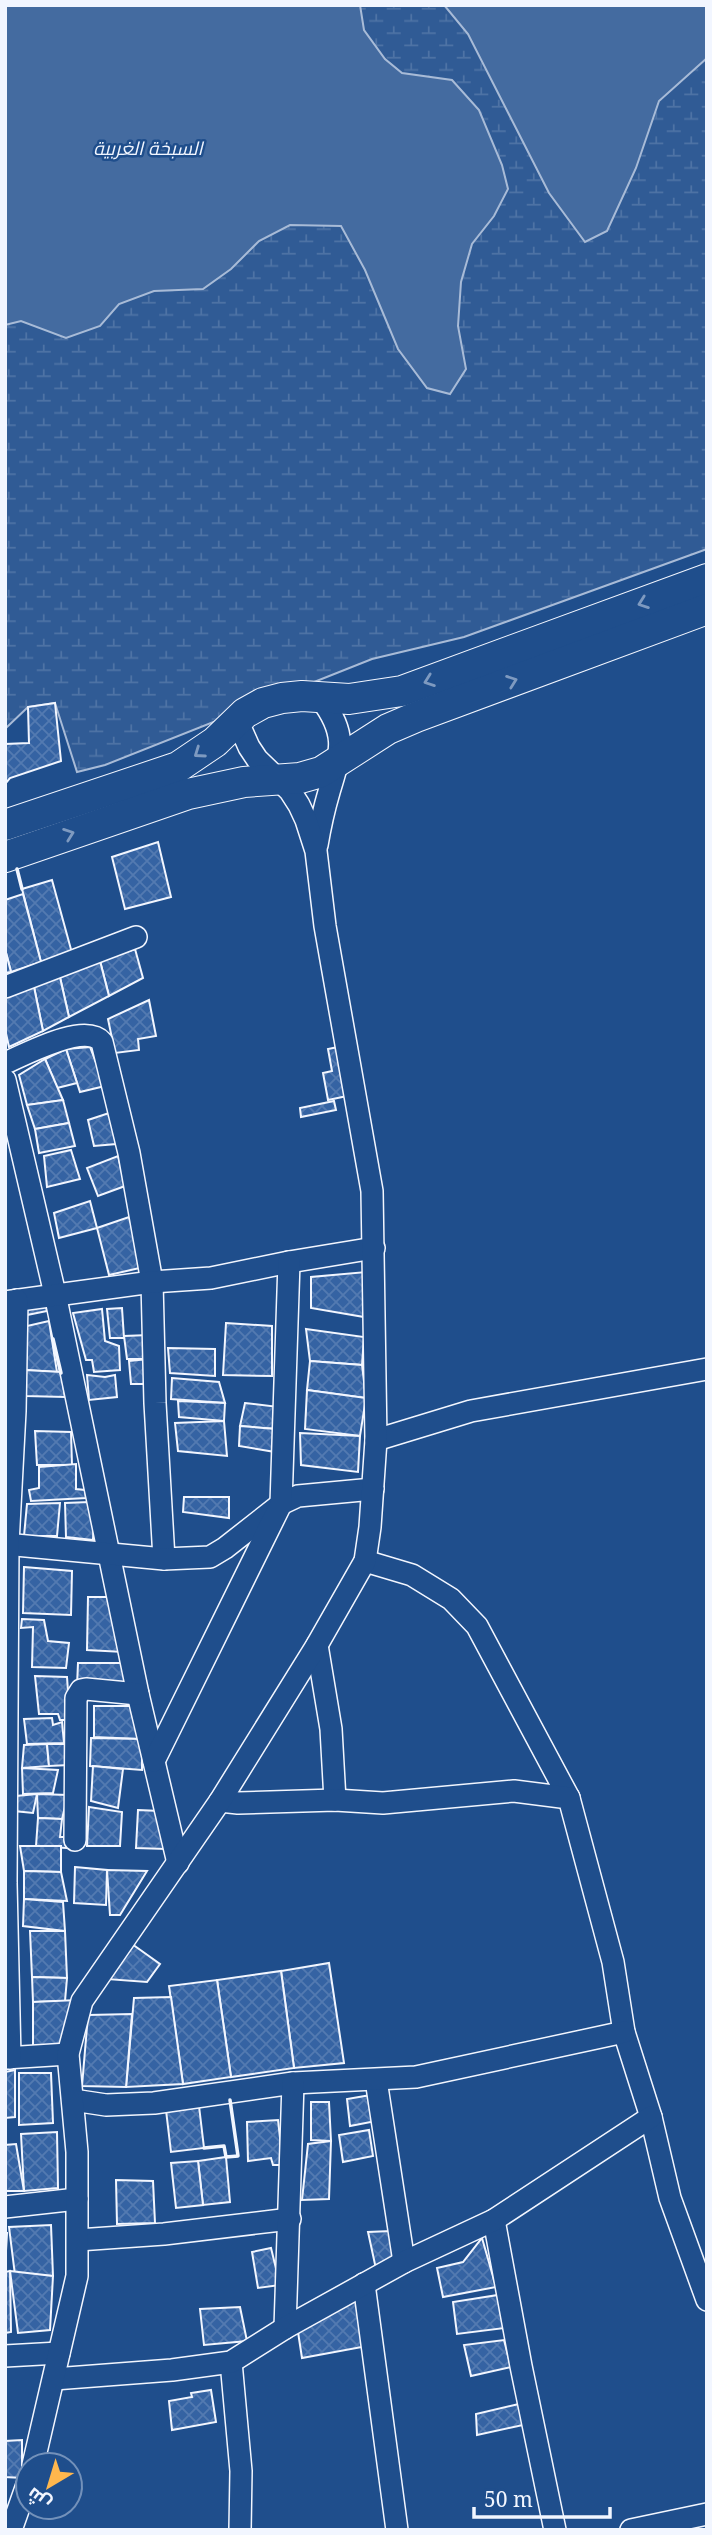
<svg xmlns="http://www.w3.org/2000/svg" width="712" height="2535" viewBox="0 0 712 2535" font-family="'Noto Serif',Cairo,serif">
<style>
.wetland{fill:url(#wetland-marsh);stroke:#a8bbd7;stroke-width:2}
.water{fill:#446ba0;stroke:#a8bbd7;stroke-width:2}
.building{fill:url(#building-cross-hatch);stroke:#f2f6ff;stroke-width:2}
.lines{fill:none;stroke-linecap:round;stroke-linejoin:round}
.minor-casing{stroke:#f2f6ff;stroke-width:24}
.highway-casing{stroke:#f2f6ff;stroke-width:32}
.minor{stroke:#1f4e8c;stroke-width:21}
.highway{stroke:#1f4e8c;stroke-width:30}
.wall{stroke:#f2f6ff;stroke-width:3.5}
.oneway{stroke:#7e9ac0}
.labels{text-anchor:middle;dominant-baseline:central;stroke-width:5;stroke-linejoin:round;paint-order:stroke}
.water-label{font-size:19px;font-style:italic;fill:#f2f6ff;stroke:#1f4e8c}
</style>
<defs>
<pattern id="wetland-marsh" width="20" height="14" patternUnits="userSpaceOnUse" patternTransform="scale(1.75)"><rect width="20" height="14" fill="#305b95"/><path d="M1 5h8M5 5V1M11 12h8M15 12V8" fill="none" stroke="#4e73a5"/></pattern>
<pattern id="building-cross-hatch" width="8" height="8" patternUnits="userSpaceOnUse" patternTransform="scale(1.75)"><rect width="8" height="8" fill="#3563a3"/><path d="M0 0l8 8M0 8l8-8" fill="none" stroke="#537ab1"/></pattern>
</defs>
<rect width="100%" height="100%" fill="#1f4e8c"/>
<polygon class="wetland" points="5,5 707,5 707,549 464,637 372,659 105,765 77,772 55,703 28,707 5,729"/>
<g class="water">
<polygon points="5,5 360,5 364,30 385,59 402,73 452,80 479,110 502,165 508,189 494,216 472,244 461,282 458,326 466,369 450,394 427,388 398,349 365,270 341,226 290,225 259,241 231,269 203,289 154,291 119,304 100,326 66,338 21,321 5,325"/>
<polygon points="444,5 707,5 707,58 659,101 636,168 607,231 585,242 549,193 468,34"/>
</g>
<g class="building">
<polygon points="55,703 61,761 10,778 5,784 5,744 29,743 28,707"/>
<polygon points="158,842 171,897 125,909 112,857"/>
<polygon points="52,880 72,953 41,962 22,889"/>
<polygon points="23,894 41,962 11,972 5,949 5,900"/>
<polygon points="5,949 11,972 5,973"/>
<polygon points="135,949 143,978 109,996 100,961"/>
<polygon points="100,961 109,996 69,1017 59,973"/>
<polygon points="59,973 69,1017 43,1031 33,982"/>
<polygon points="33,982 43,1031 9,1047 5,1029 5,990"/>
<polygon points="149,1000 156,1036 138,1039 139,1050 115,1053 108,1019"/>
<polygon points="343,1046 352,1095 328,1100 323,1073 332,1071 328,1049"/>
<polygon points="90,1047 105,1086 80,1092 66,1049"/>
<polygon points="66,1049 77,1083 57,1088 45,1059"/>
<polygon points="45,1059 63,1100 27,1105 19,1075"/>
<polygon points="63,1100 69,1123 35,1129 27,1105"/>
<polygon points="334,1101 336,1110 301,1117 300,1108"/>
<polygon points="109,1113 116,1144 94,1146 88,1120"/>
<polygon points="69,1123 75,1146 39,1153 35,1129"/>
<polygon points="71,1150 80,1179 47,1187 44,1156"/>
<polygon points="118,1156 125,1186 98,1196 87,1168"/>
<polygon points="90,1201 97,1228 59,1238 54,1213"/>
<polygon points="129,1217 144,1267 109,1275 97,1228"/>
<polygon points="366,1272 364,1317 311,1308 311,1277"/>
<polygon points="44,1300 47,1311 22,1316 20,1306"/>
<polygon points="122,1308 124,1338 110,1338 107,1309"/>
<polygon points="102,1309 105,1341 119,1346 120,1370 94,1372 92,1360 86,1360 73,1313"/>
<polygon points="49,1321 57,1372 25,1370 27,1326"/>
<polygon points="226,1323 272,1326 272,1376 223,1375"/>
<polygon points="306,1329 364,1337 362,1365 310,1361"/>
<polygon points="149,1335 148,1359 127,1359 124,1336"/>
<polygon points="168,1348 215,1349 215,1376 170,1373"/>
<polygon points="148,1359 150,1384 131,1384 129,1361"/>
<polygon points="310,1361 362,1365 366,1398 307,1390"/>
<polygon points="25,1370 61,1372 65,1397 26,1396"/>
<polygon points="87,1375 105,1377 115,1375 117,1397 89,1400"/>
<polygon points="172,1378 219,1382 225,1403 171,1399"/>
<polygon points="307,1390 366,1398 360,1436 305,1429"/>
<polygon points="178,1401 225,1403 224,1421 179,1417"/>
<polygon points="245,1403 279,1407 276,1429 240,1426"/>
<polygon points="224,1421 227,1456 178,1451 175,1423"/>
<polygon points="240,1426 276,1429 275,1452 239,1446"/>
<polygon points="35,1431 71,1432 72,1465 37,1465"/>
<polygon points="300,1433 360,1436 358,1472 301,1465"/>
<polygon points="76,1464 76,1489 85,1490 86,1498 31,1501 29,1490 39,1488 39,1467"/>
<polygon points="184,1497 229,1497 229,1518 183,1512"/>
<polygon points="89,1502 90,1514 94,1515 93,1540 66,1537 65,1503"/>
<polygon points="60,1503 57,1536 24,1536 27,1504"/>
<polygon points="24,1567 72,1571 71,1615 23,1613"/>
<polygon points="88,1597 113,1597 123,1652 87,1650"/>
<polygon points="22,1619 44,1620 48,1641 69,1643 66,1668 32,1667 33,1627 21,1628"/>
<polygon points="78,1663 125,1663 132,1689 77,1686"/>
<polygon points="35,1676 67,1677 70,1720 60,1720 58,1714 39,1714"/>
<polygon points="94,1706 133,1706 139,1739 94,1737"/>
<polygon points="52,1718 53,1725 62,1722 64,1743 27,1744 24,1719"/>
<polygon points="91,1738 142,1739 142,1770 90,1766"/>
<polygon points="47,1744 49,1766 22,1768 24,1745"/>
<polygon points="47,1744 68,1744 69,1765 49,1766"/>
<polygon points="93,1766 123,1769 118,1808 91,1801"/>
<polygon points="22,1768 58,1770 53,1793 23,1794"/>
<polygon points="37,1794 68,1795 62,1819 38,1818"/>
<polygon points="37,1794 33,1813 14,1811 16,1796"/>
<polygon points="89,1807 122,1812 120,1846 87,1846"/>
<polygon points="138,1810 160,1811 166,1849 136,1848"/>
<polygon points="38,1818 62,1819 60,1837 66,1837 66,1848 36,1846"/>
<polygon points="20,1846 61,1846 61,1872 24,1871"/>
<polygon points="75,1867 107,1870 106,1905 74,1903"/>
<polygon points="107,1870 147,1871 120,1915 110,1915"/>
<polygon points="24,1871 61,1872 67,1901 24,1899"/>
<polygon points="24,1899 63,1902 65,1931 23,1926"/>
<polygon points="30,1931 65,1931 67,1978 32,1977"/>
<polygon points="132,1944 160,1964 147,1982 106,1979"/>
<polygon points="329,1963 344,2063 294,2068 281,1971"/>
<polygon points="281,1971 294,2068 231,2077 217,1980"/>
<polygon points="32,1977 67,1978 65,2001 33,2002"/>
<polygon points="217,1980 231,2077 183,2084 169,1986"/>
<polygon points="171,1997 183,2084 126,2087 134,1998"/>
<polygon points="77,2000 60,2044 33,2050 33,2002"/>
<polygon points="132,2014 126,2087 82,2086 88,2015"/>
<polygon points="15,2070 15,2117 5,2118 5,2072"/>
<polygon points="19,2073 51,2073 53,2123 19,2125"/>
<polygon points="371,2095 376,2121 350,2126 347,2099"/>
<polygon points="311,2102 329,2102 331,2141 311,2140"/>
<polygon points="199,2106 204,2148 171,2152 166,2110"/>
<polygon points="278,2120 283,2165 273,2165 271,2158 248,2161 247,2122"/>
<polygon points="369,2130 373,2156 343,2162 339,2135"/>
<polygon points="57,2132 58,2188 24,2191 21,2134"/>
<polygon points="331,2141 329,2199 302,2200 308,2144"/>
<polygon points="16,2144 24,2191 5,2191 5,2145"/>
<polygon points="226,2157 230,2202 203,2205 198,2161"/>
<polygon points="198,2161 203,2205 176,2208 171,2163"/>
<polygon points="116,2180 153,2181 155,2223 117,2224"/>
<polygon points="51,2225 53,2276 15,2275 9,2227"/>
<polygon points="391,2231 393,2263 376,2269 368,2232"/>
<polygon points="5,2233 7,2233 5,2268"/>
<polygon points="482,2238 496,2287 443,2297 437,2268 463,2262"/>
<polygon points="271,2248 280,2285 258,2288 252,2252"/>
<polygon points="10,2271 53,2276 50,2330 18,2333"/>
<polygon points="10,2271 11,2332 5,2333 5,2272"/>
<polygon points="498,2295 505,2328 457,2334 453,2302"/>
<polygon points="351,2300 357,2303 362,2347 302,2358 298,2332"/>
<polygon points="240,2307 247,2341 204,2345 200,2309"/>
<polygon points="504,2340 511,2367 471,2376 464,2345"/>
<polygon points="211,2390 216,2422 172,2430 169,2401 192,2397 191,2393"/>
<polygon points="519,2404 523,2425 477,2435 476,2414"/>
<polygon points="22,2440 22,2478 5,2477 5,2441"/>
</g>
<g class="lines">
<defs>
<g id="minor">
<path d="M 317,845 C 320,827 324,809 329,792 C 341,752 348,735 321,699"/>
<polyline points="5,987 136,937"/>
<path d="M 5,1063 C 26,1054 85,1022 102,1042 L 129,1153 L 152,1282 L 155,1403 L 164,1559"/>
<polyline points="5,1080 55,1294 138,1694 178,1863"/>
<polyline points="5,1302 152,1282 211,1278 289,1262 374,1248"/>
<polyline points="376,1440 471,1411 707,1369"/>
<polyline points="5,1544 164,1559 210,1557 225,1548 281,1504 298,1496 373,1489"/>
<polyline points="365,1561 412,1575 451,1599 477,1626 569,1798"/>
<polyline points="317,1645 331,1729 335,1800"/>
<polyline points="154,1761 281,1504 289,1262"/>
<polyline points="220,1801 238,1803 335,1800 383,1803 514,1791 569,1798 613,1962 624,2032 651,2117 670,2198 707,2300"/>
<polyline points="75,1840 76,1698 81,1690 86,1689 138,1694"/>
<polyline points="5,2058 68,2054"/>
<polyline points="10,2058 6,1883 8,1544 15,1411 17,1300"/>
<polyline points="376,2080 404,2262"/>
<polyline points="73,2100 106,2105 154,2103 293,2083 416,2077 624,2032"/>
<polyline points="5,2207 77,2199"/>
<polyline points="494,2220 521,2366 555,2530"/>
<polyline points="78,2240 164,2234 290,2219"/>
<polyline points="364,2284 397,2530"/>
<polyline points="285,2328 293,2083"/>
<polyline points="5,2356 59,2353"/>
<polyline points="231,2362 241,2471 240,2530"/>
<polyline points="54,2379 172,2370 231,2362 285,2328 404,2262 494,2220 651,2117"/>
<polyline points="33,2465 77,2276 77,2152 68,2054 82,2001 220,1801 317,1645 365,1561 370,1527 376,1440 372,1191 325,926 316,851 306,820 299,805 290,791 257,759 249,747 237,720"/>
<polyline points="11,2530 28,2482"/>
<polyline points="631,2530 707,2514"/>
</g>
<g id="highway">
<polyline points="5,825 178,767 215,742 245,713 263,703 282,698 302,696 349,699 402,691 707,579"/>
<polyline points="5,857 188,794 244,782 300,778 321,772 388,729 416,717 707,609"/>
</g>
</defs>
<use href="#minor" class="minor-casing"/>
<use href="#highway" class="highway-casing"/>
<use href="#minor" class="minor"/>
<use href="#highway" class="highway"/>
<g class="wall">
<polyline points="17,869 22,889"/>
<polyline points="53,1339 61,1373"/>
<polyline points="204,2148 224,2146 226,2157 238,2156 230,2100"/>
</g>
</g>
<defs><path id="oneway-chevron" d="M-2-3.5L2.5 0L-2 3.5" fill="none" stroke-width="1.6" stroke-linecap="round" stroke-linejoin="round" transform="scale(1.75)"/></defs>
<g class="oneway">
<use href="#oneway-chevron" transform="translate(643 603) rotate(160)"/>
<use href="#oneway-chevron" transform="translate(429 681) rotate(160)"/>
<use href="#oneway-chevron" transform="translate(512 681) rotate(-20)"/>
<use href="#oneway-chevron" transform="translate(199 753) rotate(145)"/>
<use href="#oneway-chevron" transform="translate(69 834) rotate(-20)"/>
</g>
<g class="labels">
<g class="water-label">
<text x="148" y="148">السبخة الغربية</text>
</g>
</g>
<rect width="712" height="2535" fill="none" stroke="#f2f6ff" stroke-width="14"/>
<g transform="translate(49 2486) rotate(218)"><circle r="33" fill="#1f4e8c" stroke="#7391ba" stroke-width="2"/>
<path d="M0-5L12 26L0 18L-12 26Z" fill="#ffb74d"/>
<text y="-10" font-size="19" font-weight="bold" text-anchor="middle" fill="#f2f6ff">ش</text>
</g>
<path d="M474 2507v10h136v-10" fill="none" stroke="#f2f6ff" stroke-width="3.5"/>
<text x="484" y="2507" font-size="21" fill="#f2f6ff" stroke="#1f4e8c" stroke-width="5" paint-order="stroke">50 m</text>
</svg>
